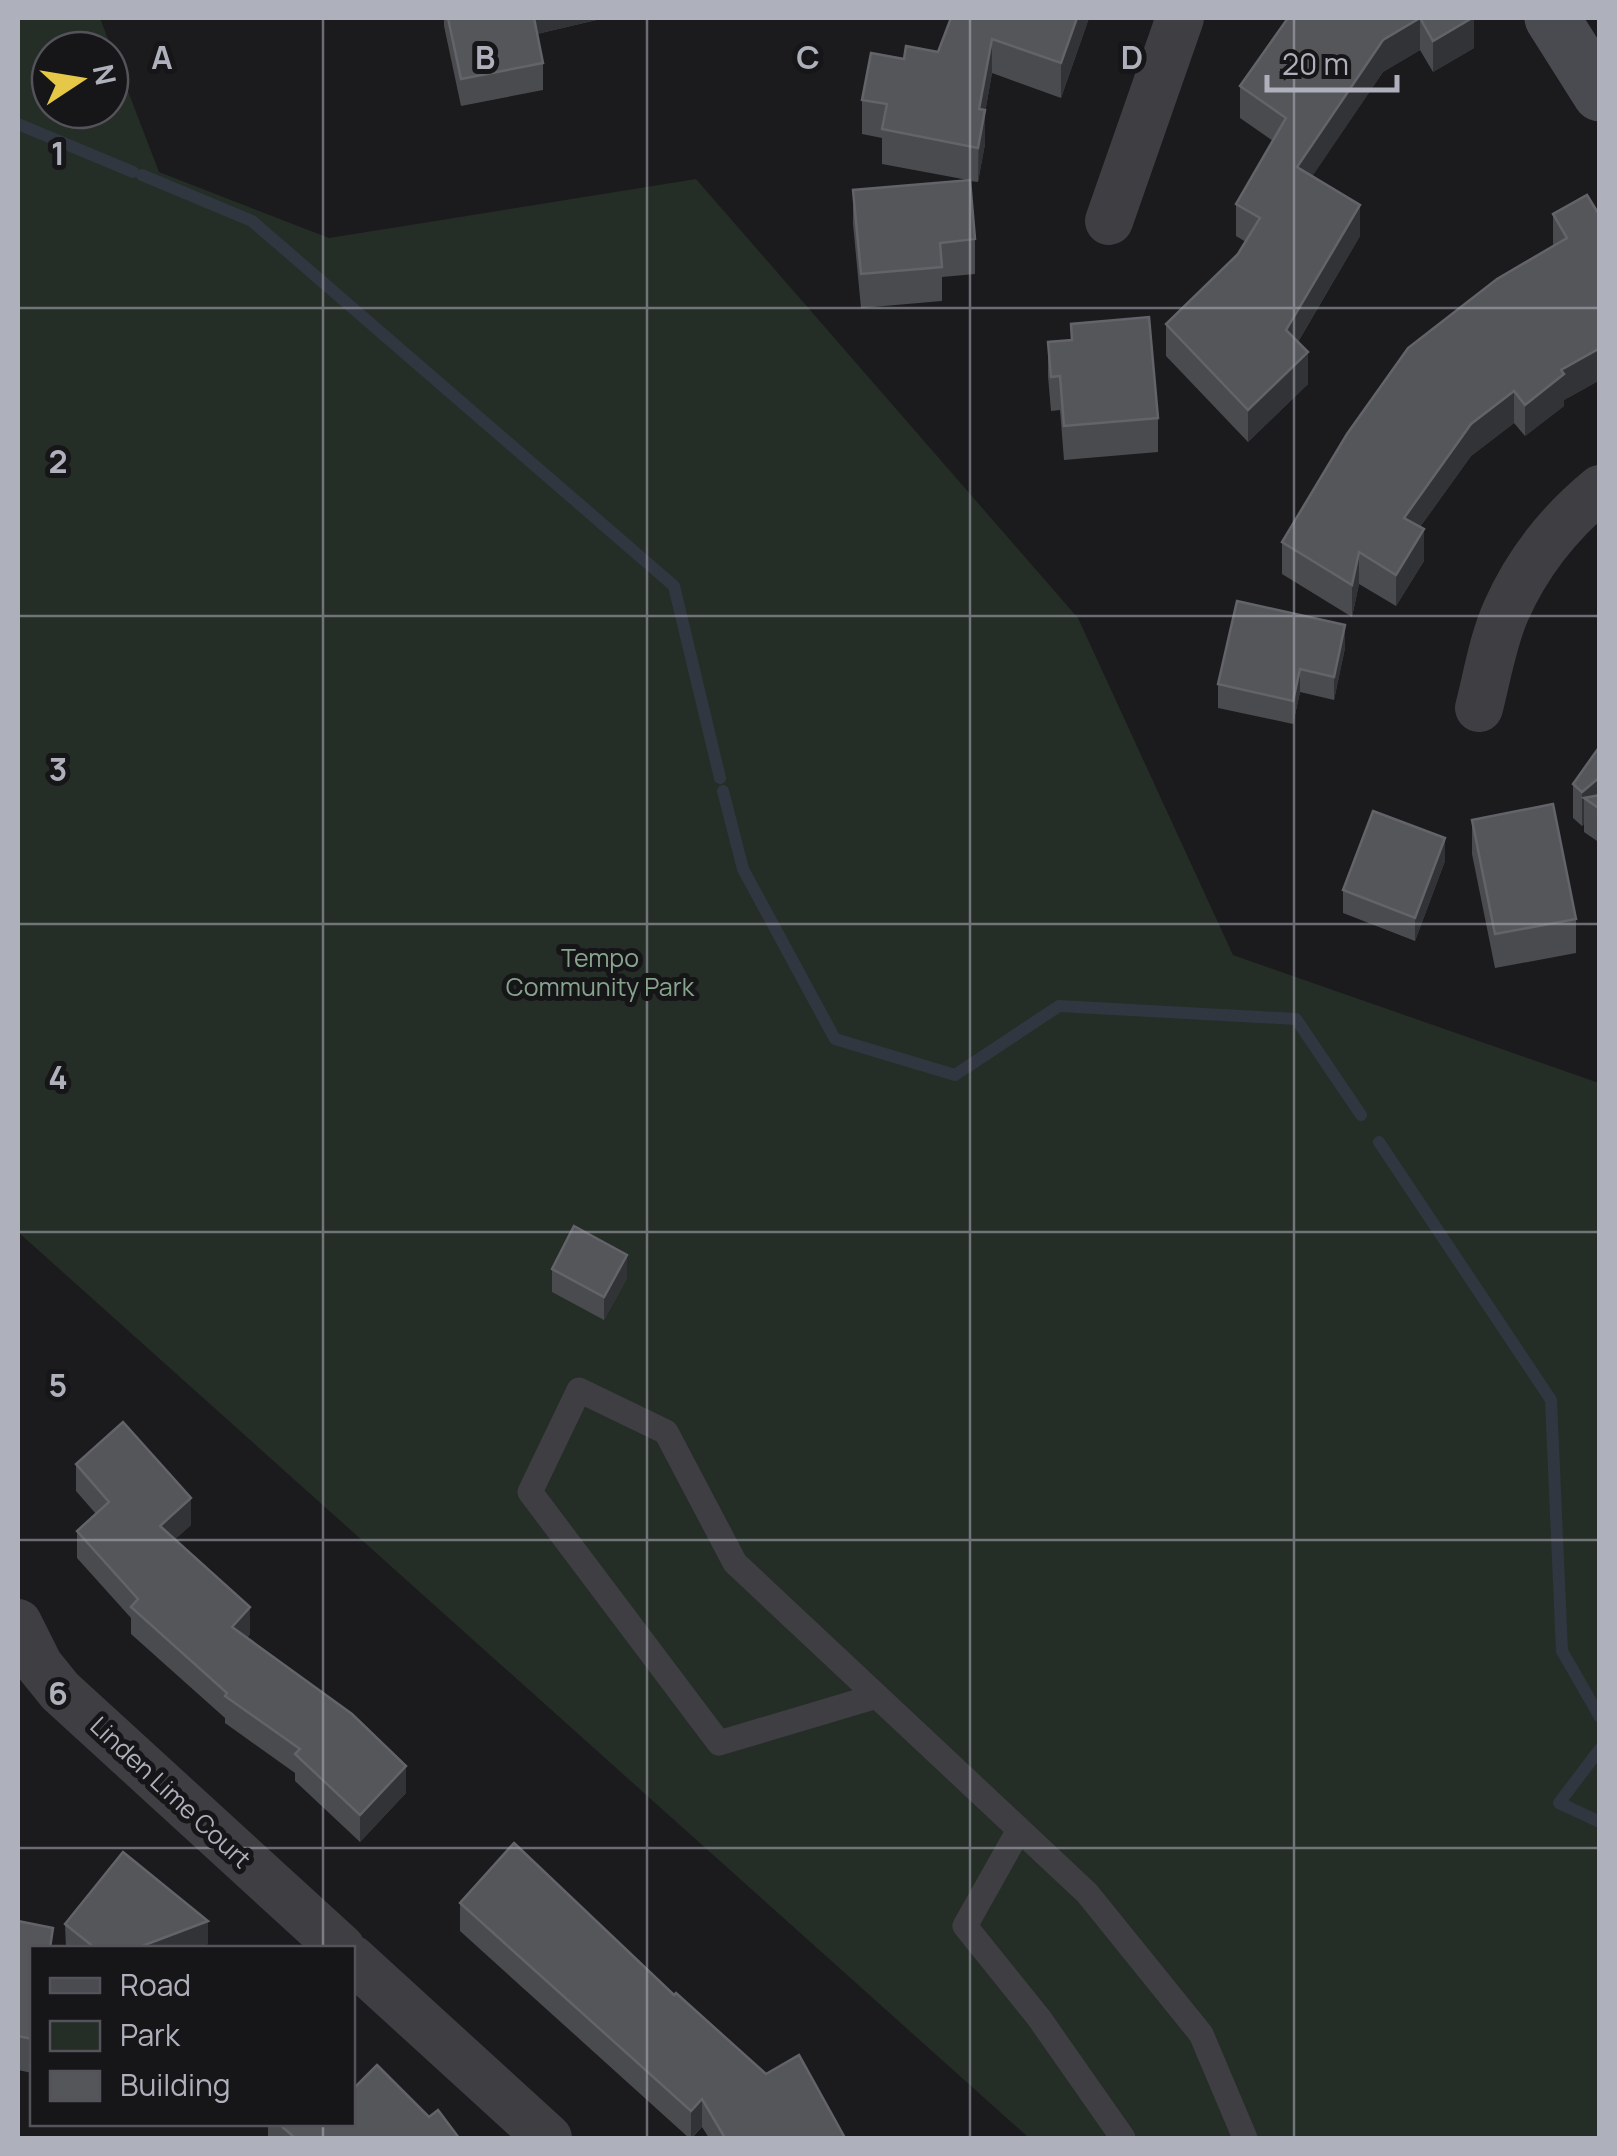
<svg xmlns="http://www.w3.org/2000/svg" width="1617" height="2156" viewBox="0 0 1617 2156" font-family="Manrope,sans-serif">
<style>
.green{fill:#252d27;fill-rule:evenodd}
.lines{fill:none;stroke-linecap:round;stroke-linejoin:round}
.stream{stroke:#313740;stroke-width:12}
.lane{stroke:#3e3e43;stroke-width:25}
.street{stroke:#3e3e43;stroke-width:48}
.secondary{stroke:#4a4b51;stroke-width:55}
.wall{fill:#4a4b4e}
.shaded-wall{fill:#323336}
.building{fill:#54565a;stroke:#626469;stroke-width:2.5}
.grid{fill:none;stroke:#aeb0bb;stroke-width:2.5;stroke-opacity:0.55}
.labels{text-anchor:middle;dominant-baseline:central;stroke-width:10;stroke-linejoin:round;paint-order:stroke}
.park-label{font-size:25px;fill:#87a48d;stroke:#161518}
.street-label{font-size:25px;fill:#aeb0bb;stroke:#161518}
.grid-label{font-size:32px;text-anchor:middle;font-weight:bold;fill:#aeb0bb;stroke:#161518;stroke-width:10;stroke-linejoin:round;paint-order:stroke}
</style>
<rect width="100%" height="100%" fill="#1b1a1d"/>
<path class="green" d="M 18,18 L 100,18 L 159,172 L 329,238 L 696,179 L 1078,618 L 1233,955 L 1599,1083 L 1599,2138 L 1029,2138 L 18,1232 ZM 50,50 L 110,50 L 110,110 L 50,110 Z"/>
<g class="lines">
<g class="stream">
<polyline points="18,124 133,172"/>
<polyline points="142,175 252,221 674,586 720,778"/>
<polyline points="723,791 743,869 835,1039 955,1075 1059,1006 1296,1019 1361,1115"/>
<polyline points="1379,1142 1551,1400 1562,1651 1600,1717"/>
<polyline points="1600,1749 1559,1803 1600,1822"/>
</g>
<g class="lane">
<polyline points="877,1696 719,1743 530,1492 579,1390 666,1432 735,1563 1087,1893 1201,2034 1245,2138"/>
<polyline points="1019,1830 965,1926 1039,2018 1123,2138"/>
</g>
<g class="street">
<polyline points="1109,221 1180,18"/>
<path d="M 1479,708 C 1487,677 1493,640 1506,611 C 1527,563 1560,522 1600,489"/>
<polyline points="18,1623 39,1665 60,1691 341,1948"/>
<polyline points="352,1959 548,2138"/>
</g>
<polyline class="secondary" points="1552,18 1600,94"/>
</g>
<g class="wall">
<polygon points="444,18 605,18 537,34 543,63 543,90 461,106 444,26"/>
<polygon points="951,18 1089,18 1061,98 992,73 985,113 985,144 978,182 970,181 975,239 975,274 942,277 942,301 861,308 853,224 853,190 968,180 882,164 882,138 862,134 862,100 904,59 938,52"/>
<polygon points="1288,18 1474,18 1474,48 1433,72 1420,50 1383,72 1312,176 1360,236 1298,342 1308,384 1248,442 1166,356 1166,324 1238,254 1246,242 1236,236 1236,204 1273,141 1240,118 1240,86"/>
<polygon points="1553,214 1600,216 1600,380 1564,400 1564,406 1525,436 1514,423 1471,456 1420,527 1424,561 1396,606 1359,584 1352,617 1282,574 1282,542 1553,246"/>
<polygon points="1071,324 1158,418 1158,452 1064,460 1060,410 1051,411 1048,376 1048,342 1071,340"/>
<polygon points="1345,648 1334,700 1300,692 1293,724 1218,708 1218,684"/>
<polygon points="1600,746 1600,843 1584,832 1584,824 1582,826 1573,818 1573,784"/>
<polygon points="1472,820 1576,919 1576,953 1495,968 1472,854"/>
<polygon points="1445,861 1415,941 1343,913 1343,890"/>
<polygon points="552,1269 627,1278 604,1320 552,1292"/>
<polygon points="76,1464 191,1525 175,1539 250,1634 247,1638 406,1793 360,1842 295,1781 295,1773 225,1723 225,1718 131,1634 131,1618 77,1558 77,1531 96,1514 76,1491"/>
<polygon points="460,1903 674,1995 766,2074 845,2138 709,2138 702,2127 692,2138 689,2138 460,1931"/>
<polygon points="18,1921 53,1948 32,1948 32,2073 18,2070"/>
<polygon points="65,1924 208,1944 197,1948 66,1948"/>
<polygon points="429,2117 459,2138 268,2138 268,2124 352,2124"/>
</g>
<g class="shaded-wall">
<polygon points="532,18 605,18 532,35"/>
<polygon points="1077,18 1089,18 1061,98 1061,63"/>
<polygon points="1420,18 1420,50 1383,72 1297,199 1297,167 1383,40"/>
<polygon points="1472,18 1474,18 1474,48 1433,72 1433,41"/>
<polygon points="992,39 992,73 985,113 985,144 978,182 979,109"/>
<polygon points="1360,205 1360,236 1286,362 1286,330"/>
<polygon points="1600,348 1600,380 1564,400 1564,406 1525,436 1525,405 1561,370"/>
<polygon points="1308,352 1308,384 1248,442 1248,410"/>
<polygon points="1514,391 1514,423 1471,456 1404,549 1404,518 1471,424"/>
<polygon points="1424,529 1424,561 1396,606 1396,575"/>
<polygon points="1359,552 1359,584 1352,617 1352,585"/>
<polygon points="1345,625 1345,648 1334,700 1334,677"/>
<polygon points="1300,669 1300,692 1293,724 1293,701"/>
<polygon points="1600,777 1600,809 1584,798 1584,824 1582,826 1582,792"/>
<polygon points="1445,838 1445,861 1415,941 1415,918"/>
<polygon points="627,1255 627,1278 604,1320 604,1297"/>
<polygon points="191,1498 191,1525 160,1553 160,1526"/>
<polygon points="250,1607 250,1634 232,1654 232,1627"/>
<polygon points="406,1766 406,1793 360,1842 360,1815"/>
<polygon points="208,1921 208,1944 197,1948 137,1948"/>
<polygon points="702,2099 702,2127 691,2138 691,2111"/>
</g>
<g class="building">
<polygon points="448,18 534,18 543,63 461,79"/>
<polygon points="951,18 1077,18 1061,63 992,39 979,109 985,110 978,148 882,129 887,104 862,100 871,53 904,59 906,46 938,52"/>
<polygon points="1288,18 1472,18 1433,41 1420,18 1383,40 1297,167 1360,205 1286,330 1308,352 1248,410 1166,324 1238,254 1260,218 1236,204 1286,118 1240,86"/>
<polygon points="970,180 975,239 940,243 942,267 861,274 853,190"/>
<polygon points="1587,195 1600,216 1600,348 1561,370 1564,374 1525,405 1514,391 1471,424 1404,518 1424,529 1396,575 1359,552 1352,585 1282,542 1347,434 1408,348 1497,279 1567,238 1553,214"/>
<polygon points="1149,317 1158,418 1064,426 1060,376 1051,377 1048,342 1072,340 1071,324"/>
<polygon points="1237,601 1345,625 1334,677 1300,669 1293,701 1218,684"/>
<polygon points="1600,746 1600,777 1582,792 1573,784"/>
<polygon points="1600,795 1600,809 1584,798"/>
<polygon points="1553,804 1576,919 1495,934 1472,820"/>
<polygon points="1373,811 1445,838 1415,918 1343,890"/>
<polygon points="574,1226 627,1255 604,1297 552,1269"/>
<polygon points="123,1422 191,1498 160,1526 250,1607 232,1627 352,1714 406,1766 360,1815 295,1754 300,1749 225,1696 227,1693 131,1607 138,1599 77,1531 109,1502 76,1464"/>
<polygon points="514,1843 674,1995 676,1993 766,2074 799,2055 845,2138 725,2138 702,2099 691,2111 460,1903"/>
<polygon points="123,1852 208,1921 137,1948 95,1948 65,1924"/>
<polygon points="18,1921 53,1928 50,1948 32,1948 32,2039 18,2036"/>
<polygon points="377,2065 429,2117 438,2110 459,2138 295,2138 279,2124 352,2124 352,2090"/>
</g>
<path class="grid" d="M 323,18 L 323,1948M 647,18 L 647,2138M 970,18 L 970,2138M 1294,18 L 1294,2138M 18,308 L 1600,308M 18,616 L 1600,616M 18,924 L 1600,924M 18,1232 L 1600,1232M 18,1540 L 1600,1540M 18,1848 L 1600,1848M 323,2124 L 323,2138"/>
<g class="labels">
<g class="park-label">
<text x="600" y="957">Tempo<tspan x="600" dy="29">Community Park</tspan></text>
</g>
<g class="street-label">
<text transform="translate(171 1792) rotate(43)">Linden Lime Court</text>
</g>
</g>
<g class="grid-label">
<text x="162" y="69">A</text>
<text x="485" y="69">B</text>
<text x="808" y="69">C</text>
<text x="1132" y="69">D</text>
<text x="58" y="165">1</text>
<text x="58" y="473">2</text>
<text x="58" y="781">3</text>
<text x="58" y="1089">4</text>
<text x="58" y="1397">5</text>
<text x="58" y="1705">6</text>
</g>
<rect width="1617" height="2156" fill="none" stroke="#aeb0bb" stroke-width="40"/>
<rect x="30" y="1946" width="325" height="180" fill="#161518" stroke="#535359" stroke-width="2.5"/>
<rect x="50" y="1978" width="50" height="15" fill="#4a4b51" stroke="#535359" stroke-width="2.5"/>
<text x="120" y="1996" font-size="30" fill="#aeb0bb">Road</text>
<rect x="50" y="2021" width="50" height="30" fill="#252d27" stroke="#535359" stroke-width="2.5"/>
<text x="120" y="2046" font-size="30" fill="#aeb0bb">Park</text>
<rect x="50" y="2071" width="50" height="30" fill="#54565a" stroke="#535359" stroke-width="2.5"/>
<text x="120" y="2096" font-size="30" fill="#aeb0bb">Building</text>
<g transform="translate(80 80) rotate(78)"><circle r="48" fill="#161518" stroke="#535359" stroke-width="2.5"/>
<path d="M0-8L18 38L0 25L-18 38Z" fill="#e6c849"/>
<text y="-15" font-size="28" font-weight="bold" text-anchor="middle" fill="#aeb0bb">N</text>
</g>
<path d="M1267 75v15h130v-15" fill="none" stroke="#aeb0bb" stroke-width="5"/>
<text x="1282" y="75" font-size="30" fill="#aeb0bb" stroke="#161518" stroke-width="8" paint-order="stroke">20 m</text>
</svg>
